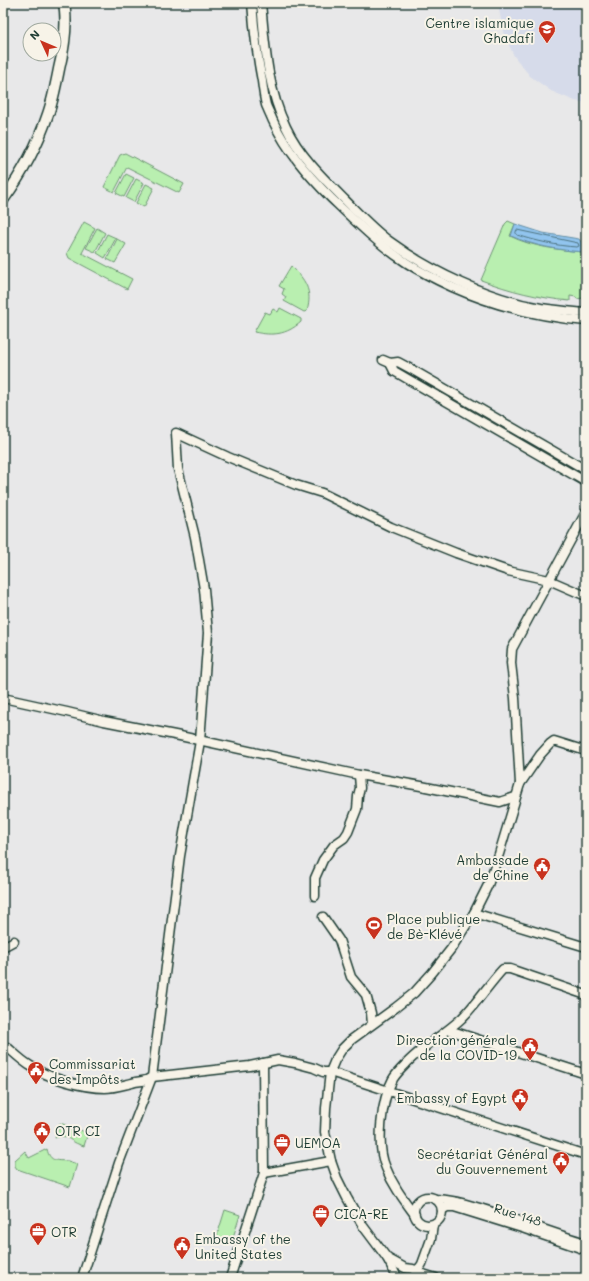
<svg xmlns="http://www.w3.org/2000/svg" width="589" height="1281" viewBox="0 0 589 1281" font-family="Mali,sans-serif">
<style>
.built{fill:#d6dbea}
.green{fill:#b9efb0;stroke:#6c9672}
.water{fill:#91c4ee;stroke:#638ea4}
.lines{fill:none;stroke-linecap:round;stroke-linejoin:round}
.shore{stroke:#4d737e;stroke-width:1}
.minor-casing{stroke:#1f3d34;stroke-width:11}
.major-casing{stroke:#1f3d34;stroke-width:13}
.minor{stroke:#f7f3e8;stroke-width:8}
.major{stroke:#f7f3e8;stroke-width:10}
.labels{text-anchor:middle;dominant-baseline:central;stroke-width:4;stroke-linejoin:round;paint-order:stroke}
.poi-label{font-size:13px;fill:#1f3d34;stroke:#f7f3e8;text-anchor:start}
.street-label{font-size:13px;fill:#1f3d34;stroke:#f7f3e8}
</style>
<rect width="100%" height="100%" fill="#e8e8e9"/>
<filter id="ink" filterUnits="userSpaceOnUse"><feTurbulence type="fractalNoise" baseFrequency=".025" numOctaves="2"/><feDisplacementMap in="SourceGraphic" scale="8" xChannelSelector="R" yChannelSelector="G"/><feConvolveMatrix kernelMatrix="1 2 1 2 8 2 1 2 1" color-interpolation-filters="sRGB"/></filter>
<g filter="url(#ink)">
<polygon class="built" points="498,3 586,3 586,103 575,101 551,91 530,76 514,56 503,32"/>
<g class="green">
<polygon points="125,153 184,184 179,193 127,167 114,192 104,187 120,155"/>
<polygon points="126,174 134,178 124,197 116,193"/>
<polygon points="136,179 144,183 134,202 126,198"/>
<polygon points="146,184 154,188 144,207 136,203"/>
<path d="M 508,221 L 515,224 L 510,236 C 532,247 559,250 583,252 L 583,298 L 577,299 L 576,297 L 570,296 L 570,301 C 539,298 510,291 481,280 L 505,224 Z"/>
<polygon points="84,222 95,228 82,253 132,279 127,289 69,258 67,253"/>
<polygon points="97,228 105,233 95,252 86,248"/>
<polygon points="107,234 116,238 105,258 97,253"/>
<polygon points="117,239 126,244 115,263 107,259"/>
<path d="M 291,266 C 305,279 313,291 307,311 L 304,312 L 284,301 L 286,297 L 282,294 L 284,289 L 279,286 Z"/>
<path d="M 280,308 L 301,319 L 301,322 C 286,335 273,336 254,332 L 265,312 L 270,314 L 273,309 L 278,312 Z"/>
<path d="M 60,1123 L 88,1133 L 84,1146 C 81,1145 77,1144 74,1142 C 67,1138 64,1134 55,1138 Z"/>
<path d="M 47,1149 C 50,1163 58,1160 68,1161 C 71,1162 74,1163 77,1164 L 70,1187 L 17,1169 L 15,1166 L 15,1160 L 25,1151 L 29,1158 Z"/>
<polygon points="225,1210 240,1215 231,1244 216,1239"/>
</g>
<path class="water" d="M 515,224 L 543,233 L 579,239 L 582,243 L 583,252 C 559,250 533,246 511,236 Z"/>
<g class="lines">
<path class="shore" d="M 517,230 L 578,243 L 579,246 L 577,247 C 557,246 536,241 517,235 L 516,233 Z"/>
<defs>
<g id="minor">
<path d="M 252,3 C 254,29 257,55 262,81 C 263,89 264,97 266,105 C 268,110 271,116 273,121 C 287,151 308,175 331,198 C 355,221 379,245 407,263 C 421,272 437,280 452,287 C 495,306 539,317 586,321"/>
<path d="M 261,3 C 265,45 267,88 286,127 C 299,155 323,178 345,200 C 359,214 373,229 389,241 C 431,272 489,299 541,308 C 556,310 571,312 586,313"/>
<polyline points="383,360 390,363 398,362 411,369 586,470"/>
<polyline points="390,363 394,371 406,378 586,482"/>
<polyline points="3,698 67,712 104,721 180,736 359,775 421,786 500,802 515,797"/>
<polyline points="520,784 515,698 511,663 512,649 586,512"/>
<polyline points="315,896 315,878 323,860 334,845 344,838 348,832 357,809 358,796 360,788 359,775"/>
<polyline points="474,913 586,947"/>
<polyline points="323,917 339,940 351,977 366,995 371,1013 372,1024"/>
<polyline points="3,947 14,941"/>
<polyline points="449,1030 586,1074"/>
<path d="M 3,1046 L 7,1047 C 14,1053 21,1060 29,1065 C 47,1078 83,1088 105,1088 C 114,1088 123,1085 132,1083 C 141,1080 144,1083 152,1077 L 250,1066 L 278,1060 L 295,1063 L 314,1068 L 323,1072 L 330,1072 L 586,1155"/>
<polyline points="264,1173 331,1161"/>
<circle cx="428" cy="1211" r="14"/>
<path d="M 434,1199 C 451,1199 466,1204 483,1209 C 517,1219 551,1233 586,1243"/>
<polyline points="442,1210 447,1207 454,1207 525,1229 586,1250"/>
<path d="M 415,1215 C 404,1200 393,1186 386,1168 C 376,1146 381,1101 393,1079 C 396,1074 401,1069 405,1065 C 421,1047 444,1035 462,1018 C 477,1003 488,985 503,969 L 510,969 L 586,995"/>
<polyline points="387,1258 405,1268 413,1269 417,1274 418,1278"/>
<polyline points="415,1271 420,1267 422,1264 431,1239 433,1225"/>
<polyline points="417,1274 423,1274 436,1278"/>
<polyline points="397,1277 387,1258 363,1226 347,1198 337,1178 331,1161 325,1132 326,1108 330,1072 335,1060 342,1049 351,1040 395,1008 414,993 432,973 451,949 474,913 488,885 499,854 520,784 540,755 550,744 554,741 586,751"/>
<polyline points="82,1278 119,1163 152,1077 180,856 200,741 208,633 204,589 195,537 178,469 176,433 228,457 296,485 322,493 391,527 456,553 508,571 549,580 586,596"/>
<polyline points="230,1278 264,1173 263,1063"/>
</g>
<path id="major" d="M 3,200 C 22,174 38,144 48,114 C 53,100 56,84 59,69 C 64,48 68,25 64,3"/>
</defs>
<use href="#minor" class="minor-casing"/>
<use href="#major" class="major-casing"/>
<use href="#minor" class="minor"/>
<use href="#major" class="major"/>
</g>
</g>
<defs>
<symbol id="university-pin" viewBox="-11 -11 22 30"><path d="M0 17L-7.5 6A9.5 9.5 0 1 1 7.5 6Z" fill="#c8321e" stroke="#f7f3e8"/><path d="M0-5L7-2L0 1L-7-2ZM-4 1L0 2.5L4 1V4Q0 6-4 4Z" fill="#fff"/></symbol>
<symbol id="civic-pin" viewBox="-11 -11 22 30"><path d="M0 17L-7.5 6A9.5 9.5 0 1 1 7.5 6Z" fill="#c8321e" stroke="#f7f3e8"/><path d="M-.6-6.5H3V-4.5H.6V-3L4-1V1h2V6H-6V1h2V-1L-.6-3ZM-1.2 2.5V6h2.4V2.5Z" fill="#fff"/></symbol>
<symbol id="stadium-pin" viewBox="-11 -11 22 30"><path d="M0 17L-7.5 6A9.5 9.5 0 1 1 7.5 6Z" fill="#c8321e" stroke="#f7f3e8"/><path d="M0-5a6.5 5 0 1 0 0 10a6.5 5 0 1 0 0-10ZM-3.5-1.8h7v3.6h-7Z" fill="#fff"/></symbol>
<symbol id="office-pin" viewBox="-11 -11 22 30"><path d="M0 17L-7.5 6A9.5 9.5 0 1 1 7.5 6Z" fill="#c8321e" stroke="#f7f3e8"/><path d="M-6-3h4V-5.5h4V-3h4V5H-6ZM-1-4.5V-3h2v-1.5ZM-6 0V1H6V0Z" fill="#fff"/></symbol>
</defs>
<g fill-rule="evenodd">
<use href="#university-pin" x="537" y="19" width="20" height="27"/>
<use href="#civic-pin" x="532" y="856" width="20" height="27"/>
<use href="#stadium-pin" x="364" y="915" width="20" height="27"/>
<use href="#civic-pin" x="520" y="1036" width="20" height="27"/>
<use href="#civic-pin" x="26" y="1060" width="20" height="27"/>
<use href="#civic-pin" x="510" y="1087" width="20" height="27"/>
<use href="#civic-pin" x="32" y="1120" width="20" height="27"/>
<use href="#office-pin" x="272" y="1132" width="20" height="27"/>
<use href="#civic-pin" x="551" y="1150" width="20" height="27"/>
<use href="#office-pin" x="311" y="1203" width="20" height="27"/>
<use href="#office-pin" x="28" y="1221" width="20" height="27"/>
<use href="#civic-pin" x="172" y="1235" width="20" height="27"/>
</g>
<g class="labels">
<g class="poi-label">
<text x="534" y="22" text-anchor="end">Centre islamique<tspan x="534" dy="15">Ghadafi</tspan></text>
<text x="529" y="859" text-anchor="end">Ambassade<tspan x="529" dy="15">de Chine</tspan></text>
<text x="387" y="918">Place publique<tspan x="387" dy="15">de Bè-Klévé</tspan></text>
<text x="517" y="1039" text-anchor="end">Direction générale<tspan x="517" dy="15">de la COVID-19</tspan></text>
<text x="49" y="1063">Commissariat<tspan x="49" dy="15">des Impôts</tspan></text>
<text x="507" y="1097" text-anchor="end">Embassy of Egypt</text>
<text x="55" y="1130">OTR CI</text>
<text x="295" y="1142">UEMOA</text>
<text x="548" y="1153" text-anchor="end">Secrétariat Général<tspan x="548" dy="15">du Gouvernement</tspan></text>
<text x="334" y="1213">CICA-RE</text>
<text x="51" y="1231">OTR</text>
<text x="195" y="1238">Embassy of the<tspan x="195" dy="15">United States</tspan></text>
</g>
<g class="street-label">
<text transform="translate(518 1214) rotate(17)">Rue 148</text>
</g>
</g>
<rect width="589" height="1281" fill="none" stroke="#f7f3e8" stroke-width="16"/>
<rect x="8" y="8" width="573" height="1265" fill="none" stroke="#1f3d34" stroke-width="1.5" filter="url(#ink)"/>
<g transform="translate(42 42) rotate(314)"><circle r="19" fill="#f7f3e8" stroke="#a1aaa0"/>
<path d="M0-3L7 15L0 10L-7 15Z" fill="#c8321e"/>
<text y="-6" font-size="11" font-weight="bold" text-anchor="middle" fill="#1f3d34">N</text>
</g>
</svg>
